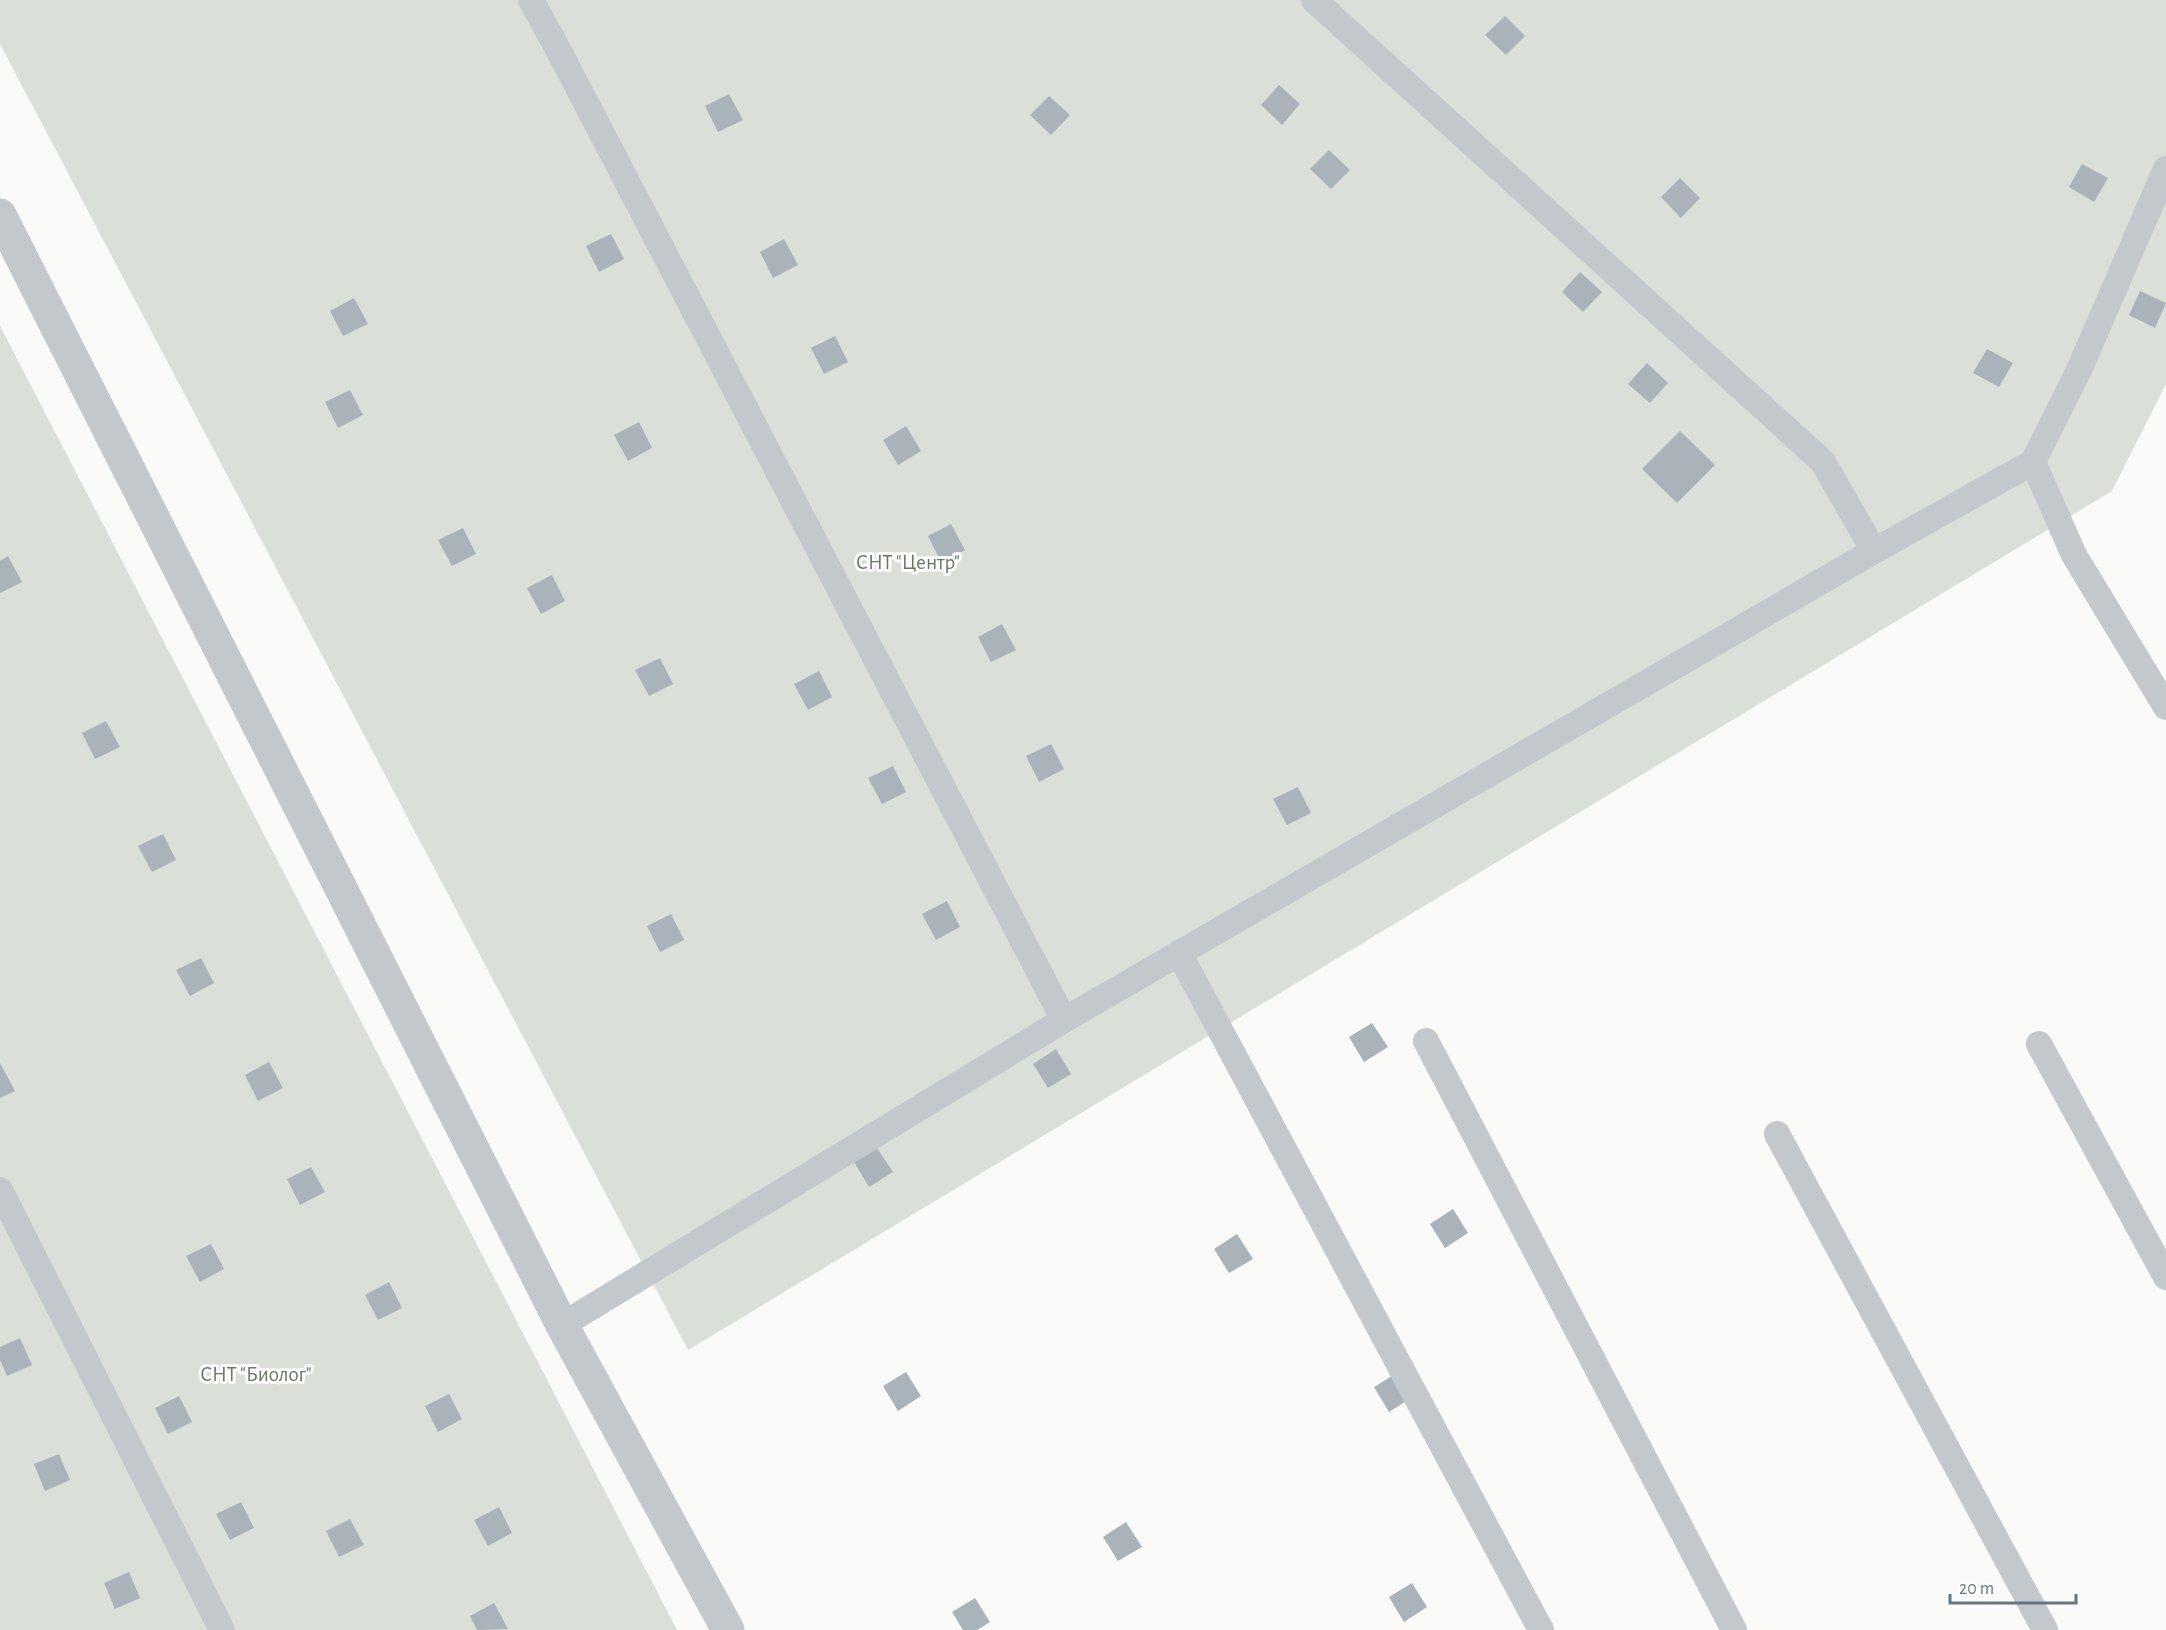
<svg xmlns="http://www.w3.org/2000/svg" width="2166" height="1630" viewBox="0 0 2166 1630" font-family="'Alegreya Sans',sans-serif">
<style>
.green{fill:#dadfd7}
.building{fill:#aab3b9}
.lines{fill:none;stroke-linecap:round;stroke-linejoin:round}
.service{stroke:#c3c8cc;stroke-width:26}
.minor{stroke:#c3c8cc;stroke-width:33}
.labels{text-anchor:middle;dominant-baseline:central;stroke-width:6;stroke-linejoin:round;paint-order:stroke}
.park-label{font-size:21px;fill:#687a64;stroke:#fff}
</style>
<rect width="100%" height="100%" fill="#fafaf8"/>
<g class="green">
<polygon points="0,0 2166,0 2166,384 2112,491 688,1350 0,44"/>
<polygon points="0,326 677,1630 0,1630"/>
</g>
<g class="building">
<polygon points="1505,16 1525,36 1506,55 1485,35"/>
<polygon points="1279,85 1300,104 1282,125 1261,105"/>
<polygon points="729,94 743,120 718,132 705,106"/>
<polygon points="1049,96 1070,115 1051,135 1030,115"/>
<polygon points="1329,150 1350,170 1331,189 1310,169"/>
<polygon points="2082,164 2108,178 2094,202 2069,187"/>
<polygon points="1680,178 1700,198 1681,218 1661,197"/>
<polygon points="611,234 624,259 599,272 586,246"/>
<polygon points="784,239 798,265 773,278 760,252"/>
<polygon points="1580,272 1602,292 1583,312 1562,292"/>
<polygon points="2140,291 2166,303 2155,328 2129,315"/>
<polygon points="354,298 368,324 343,336 330,311"/>
<polygon points="835,336 848,362 824,374 811,348"/>
<polygon points="1987,349 2013,363 1999,387 1973,373"/>
<polygon points="1647,363 1668,383 1650,403 1628,384"/>
<polygon points="350,390 363,415 338,428 325,402"/>
<polygon points="639,422 652,448 628,461 614,435"/>
<polygon points="906,426 921,451 898,465 883,440"/>
<polygon points="1680,431 1715,465 1677,503 1642,469"/>
<polygon points="951,524 965,550 941,562 928,536"/>
<polygon points="463,528 476,554 452,566 438,540"/>
<polygon points="8,556 22,582 0,593 0,561"/>
<polygon points="552,575 565,601 541,614 527,588"/>
<polygon points="1002,624 1016,650 991,662 978,637"/>
<polygon points="660,658 673,684 649,696 635,670"/>
<polygon points="819,671 832,697 808,710 794,684"/>
<polygon points="106,721 120,747 95,759 82,733"/>
<polygon points="1051,744 1064,769 1039,782 1026,756"/>
<polygon points="893,766 906,792 882,804 868,778"/>
<polygon points="1298,787 1311,813 1287,825 1273,799"/>
<polygon points="163,834 176,860 152,872 138,846"/>
<polygon points="947,901 960,927 936,940 922,914"/>
<polygon points="671,914 684,940 660,952 647,926"/>
<polygon points="201,958 214,983 190,996 176,970"/>
<polygon points="1372,1023 1388,1047 1364,1062 1349,1037"/>
<polygon points="1056,1049 1071,1074 1048,1088 1033,1064"/>
<polygon points="269,1062 283,1088 258,1101 245,1075"/>
<polygon points="0,1063 15,1091 0,1098"/>
<polygon points="877,1148 893,1172 869,1187 854,1162"/>
<polygon points="311,1167 325,1192 300,1205 287,1179"/>
<polygon points="1453,1209 1468,1233 1445,1248 1430,1224"/>
<polygon points="1237,1234 1253,1259 1229,1273 1214,1249"/>
<polygon points="211,1244 224,1269 200,1282 186,1256"/>
<polygon points="389,1282 402,1308 378,1320 365,1295"/>
<polygon points="20,1338 32,1365 7,1376 0,1360 0,1347"/>
<polygon points="906,1372 921,1396 898,1411 883,1386"/>
<polygon points="1397,1373 1413,1397 1389,1412 1374,1387"/>
<polygon points="449,1394 462,1419 438,1432 425,1406"/>
<polygon points="179,1396 192,1422 168,1434 155,1408"/>
<polygon points="59,1454 70,1480 45,1491 34,1464"/>
<polygon points="241,1502 254,1528 230,1540 216,1514"/>
<polygon points="499,1507 512,1533 488,1546 474,1520"/>
<polygon points="350,1519 364,1545 339,1557 326,1531"/>
<polygon points="1126,1522 1142,1547 1118,1561 1103,1537"/>
<polygon points="129,1572 140,1598 115,1609 104,1583"/>
<polygon points="1412,1583 1427,1607 1404,1622 1389,1597"/>
<polygon points="975,1598 990,1622 977,1630 963,1630 952,1612"/>
<polygon points="494,1603 508,1629 477,1630 470,1616"/>
</g>
<g class="lines">
<g class="service">
<polyline points="531,0 561,55 1064,1020"/>
<polyline points="1314,0 1823,462 1874,551"/>
<polyline points="2033,462 2074,555 2166,707"/>
<polyline points="1179,953 1541,1630"/>
<polyline points="1426,1041 1734,1630"/>
<polyline points="2039,1044 2166,1277"/>
<polyline points="1777,1134 2045,1630"/>
<polyline points="0,1190 222,1630"/>
<polyline points="562,1325 1064,1020 1874,551 2033,462 2079,370 2166,169"/>
</g>
<polyline class="minor" points="0,215 562,1325 728,1630"/>
</g>
<g class="labels">
<g class="park-label">
<text x="908" y="562">СНТ "Центр"</text>
<text x="256" y="1374">СНТ "Биолог"</text>
</g>
</g>
<path d="M1950 1594v9h126v-9" fill="none" stroke="#657683" stroke-width="3"/>
<text x="1959" y="1594" font-size="18" fill="#657683" stroke="#ffffff" stroke-width="4.5" paint-order="stroke">20 m</text>
</svg>
